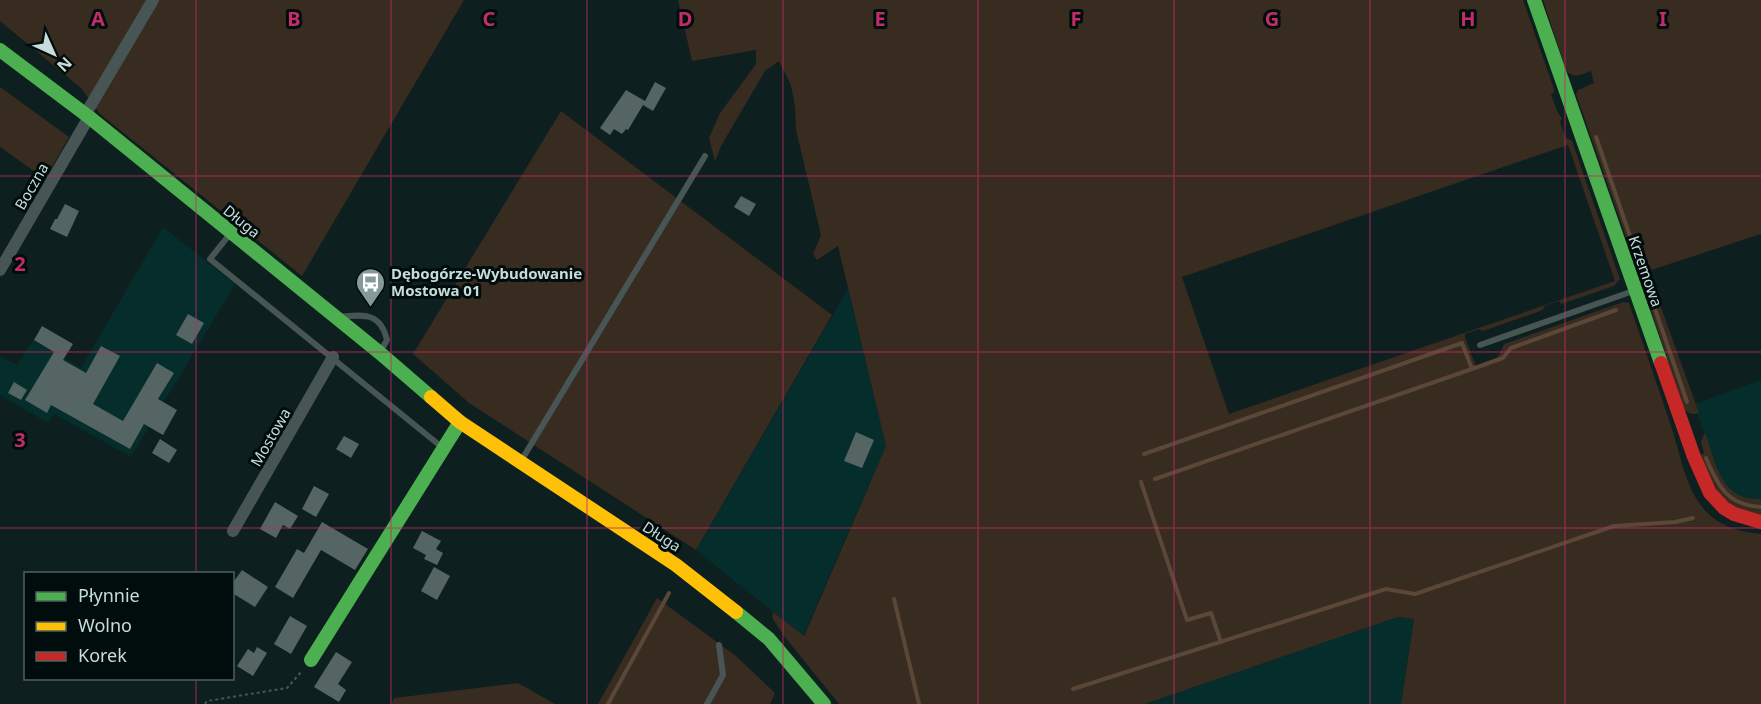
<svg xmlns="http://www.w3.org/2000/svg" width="1761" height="704" viewBox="0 0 1761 704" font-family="'Noto Sans',sans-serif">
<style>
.built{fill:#052d2b}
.green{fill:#382b20;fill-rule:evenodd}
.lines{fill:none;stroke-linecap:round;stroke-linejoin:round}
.stream{stroke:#5b4737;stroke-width:4}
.building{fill:#556564}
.path{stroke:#485555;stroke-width:2;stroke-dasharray:3 3;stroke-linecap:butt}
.lane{stroke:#475655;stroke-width:6}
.street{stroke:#475655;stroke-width:12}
.fast{stroke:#4caf50;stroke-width:14}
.slow{stroke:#ffc107;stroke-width:14}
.jam{stroke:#c62828;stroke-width:14}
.grid{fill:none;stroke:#c22c68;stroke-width:1.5;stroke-opacity:0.55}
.labels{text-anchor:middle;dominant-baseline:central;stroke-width:6;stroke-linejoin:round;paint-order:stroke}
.street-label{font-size:15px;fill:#c7dddb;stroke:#010d0c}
.poi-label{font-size:15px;font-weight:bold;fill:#c7dddb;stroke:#010d0c;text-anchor:start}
.grid-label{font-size:20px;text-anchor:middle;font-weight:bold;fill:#c22c68;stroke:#010d0c;stroke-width:6;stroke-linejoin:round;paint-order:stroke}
</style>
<rect width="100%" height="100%" fill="#0d1f1e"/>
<g class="built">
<polygon points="163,227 235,284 131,457 54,414 48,423 0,395 0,356 17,365 33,340 81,368"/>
<polygon points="848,289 886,446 803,636 696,550"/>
<polygon points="1761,380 1761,499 1753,500 1736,495 1721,481 1694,404"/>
<polygon points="1398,617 1414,619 1401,704 1145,704"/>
</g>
<g class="green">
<polygon points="0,0 464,0 302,276 100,114 82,89 0,21"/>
<path d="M 678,0 L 1523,0 L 1554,89 L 1554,92 L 1551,95 L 1558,113 L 1562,118 L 1560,122 L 1566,138 L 1572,141 L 1620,279 L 1614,286 L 1561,304 L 1559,301 L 1544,306 L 1543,310 L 1483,331 L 1479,329 L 1465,334 L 1465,338 L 1476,366 L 1498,357 L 1504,344 L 1623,302 L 1629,303 C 1643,345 1658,386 1672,429 C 1681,456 1685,487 1704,509 C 1718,526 1740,532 1761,534 L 1761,704 L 1401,704 L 1414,619 L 1398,617 L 1145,704 L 839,704 L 784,636 L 773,619 L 772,611 L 804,636 L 886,446 L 838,246 L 817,260 L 813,254 L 821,235 L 796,130 L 795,107 L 791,85 L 779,61 L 765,71 L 721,146 L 715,161 L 709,138 L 720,113 L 756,64 L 756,50 L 692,61 ZM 1568,145 L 1615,281 L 1229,414 L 1182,277 Z"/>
<path d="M 1543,0 L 1761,0 L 1761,234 L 1639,274 L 1576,94 L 1578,90 L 1594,83 L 1591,71 C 1581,74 1574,80 1566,70 Z"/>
<polygon points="0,87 69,137 45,179 0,147"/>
<polygon points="561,111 832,315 696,550 469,403 413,354"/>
<path d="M 1653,285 L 1699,413 C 1692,415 1689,414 1684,409 L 1644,290 Z"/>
<path d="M 1705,432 C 1716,463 1720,501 1761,499 L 1761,516 L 1733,507 L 1721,498 L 1699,455 L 1704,453 L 1701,442 Z"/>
<polygon points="657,598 736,656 775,693 770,704 598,704"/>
<polygon points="518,683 555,704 391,704 394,698"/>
</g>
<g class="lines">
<g class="stream">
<polyline points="1596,137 1687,402"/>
<polyline points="1144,454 1462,343 1472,369 1503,358 1511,348 1616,310"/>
<path d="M 1706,458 C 1718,486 1727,505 1761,507"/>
<polyline points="1155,479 1472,369"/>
<polyline points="1141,482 1187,620 1211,613 1221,642"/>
<polyline points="894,599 919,704"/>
<polyline points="1073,689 1386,589 1415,594 1614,526 1675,522 1693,518"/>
<polyline points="608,704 669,593"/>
</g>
</g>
<g class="building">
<polygon points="655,82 666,88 653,111 643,105 628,130 626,129 622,134 614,129 610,135 600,128 626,90 645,101"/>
<polygon points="741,196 756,204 749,216 734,207"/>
<polygon points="65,204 79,211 67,237 50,229 55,219 57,219"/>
<polygon points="188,314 204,323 192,344 176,335"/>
<polygon points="42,326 73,344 63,360 86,373 101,346 120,356 93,404 123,421 157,363 174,373 158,399 177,410 163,435 144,424 130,449 51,405 47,413 25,400 54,352 34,340"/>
<polygon points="14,382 27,390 21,400 8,393"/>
<polygon points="856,432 874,440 862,468 844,461"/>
<polygon points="344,436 359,444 351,458 336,449"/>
<polygon points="160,439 177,450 169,463 152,453"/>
<polygon points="314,486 329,494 316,517 302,509"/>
<polygon points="275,502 298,516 290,529 283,525 276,538 260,529"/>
<polygon points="322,522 368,549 355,570 321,550 293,598 275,587 297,549 304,553"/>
<polygon points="422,531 441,541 436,549 443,553 437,565 424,559 426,555 413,548"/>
<polygon points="434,567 450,576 437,600 421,591"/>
<polygon points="242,570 268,587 255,607 232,593 232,584"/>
<polygon points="290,616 307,626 291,654 274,644"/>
<polygon points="257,647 267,653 253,676 237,666 248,649 254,653"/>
<polygon points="336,652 352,662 338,684 346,690 339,702 314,687"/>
</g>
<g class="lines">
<polyline class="path" points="205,704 207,701 287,688 302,671"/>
<g class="lane">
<polyline points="230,234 210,259 443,448"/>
<path d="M 338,317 C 363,315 380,311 387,340 L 380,352"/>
<polyline points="1480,345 1636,290"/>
<polyline points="521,461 705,156"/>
<polyline points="707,704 723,675 719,645"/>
</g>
<g class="street">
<polyline points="85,115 153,0"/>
<polyline points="0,270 89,117"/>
<polyline points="233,531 333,357"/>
</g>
<g class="fast">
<polyline points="1534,0 1661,363"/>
<polyline points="0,50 89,117 380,353 431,397"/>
<polyline points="736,612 769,639 824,704"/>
<polyline points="311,660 460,422"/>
</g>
<polyline class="slow" points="431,397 460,422 676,565 736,612"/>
<polyline class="jam" points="1661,363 1694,457 1710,493 1724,508 1734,514 1761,522"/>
</g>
<path class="grid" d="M 196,0 L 196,574M 391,0 L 391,704M 587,0 L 587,704M 783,0 L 783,704M 978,0 L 978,704M 1174,0 L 1174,704M 1370,0 L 1370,704M 1565,0 L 1565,704M 0,176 L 1761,176M 0,352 L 1761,352M 0,528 L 1761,528M 196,678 L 196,704"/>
<defs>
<symbol id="bus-pin" viewBox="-11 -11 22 30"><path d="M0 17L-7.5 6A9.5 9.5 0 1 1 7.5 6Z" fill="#869a99" stroke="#010d0c"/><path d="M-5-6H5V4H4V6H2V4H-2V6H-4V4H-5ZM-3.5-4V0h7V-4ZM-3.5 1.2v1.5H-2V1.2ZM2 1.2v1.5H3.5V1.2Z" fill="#fff"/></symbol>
</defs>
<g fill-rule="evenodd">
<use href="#bus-pin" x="354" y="266" width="33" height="45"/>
</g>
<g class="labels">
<g class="street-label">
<text transform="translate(31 186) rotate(-60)">Boczna</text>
<text transform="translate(242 221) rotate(39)">Długa</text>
<text transform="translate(1646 271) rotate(71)">Krzemowa</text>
<text transform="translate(270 437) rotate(-60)">Mostowa</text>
<text transform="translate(662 536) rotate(33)">Długa</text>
</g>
<g class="poi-label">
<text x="391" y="273">Dębogórze-Wybudowanie<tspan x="391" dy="17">Mostowa 01</tspan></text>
</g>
</g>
<g class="grid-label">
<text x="98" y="26">A</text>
<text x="294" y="26">B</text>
<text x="489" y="26">C</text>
<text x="685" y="26">D</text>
<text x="880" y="26">E</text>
<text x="1076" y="26">F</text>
<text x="1272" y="26">G</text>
<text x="1468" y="26">H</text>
<text x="1663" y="26">I</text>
<text x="20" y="271">2</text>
<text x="20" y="447">3</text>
</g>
<rect x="24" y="572" width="210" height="108" fill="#010d0c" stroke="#50605f" stroke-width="1.5"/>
<rect x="36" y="592" width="30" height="9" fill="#4caf50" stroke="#50605f" stroke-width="1.5"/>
<text x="78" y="602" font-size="18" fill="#c7dddb">Płynnie</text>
<rect x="36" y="622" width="30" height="9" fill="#ffc107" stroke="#50605f" stroke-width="1.5"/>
<text x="78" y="632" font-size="18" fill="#c7dddb">Wolno</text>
<rect x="36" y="652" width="30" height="9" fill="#c62828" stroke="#50605f" stroke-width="1.5"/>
<text x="78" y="662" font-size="18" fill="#c7dddb">Korek</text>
<g transform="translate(54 54) rotate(135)" stroke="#010d0c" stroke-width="4.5" paint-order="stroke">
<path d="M0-4.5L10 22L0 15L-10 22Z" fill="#c7dddb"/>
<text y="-9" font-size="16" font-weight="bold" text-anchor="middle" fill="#c7dddb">N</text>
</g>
</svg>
